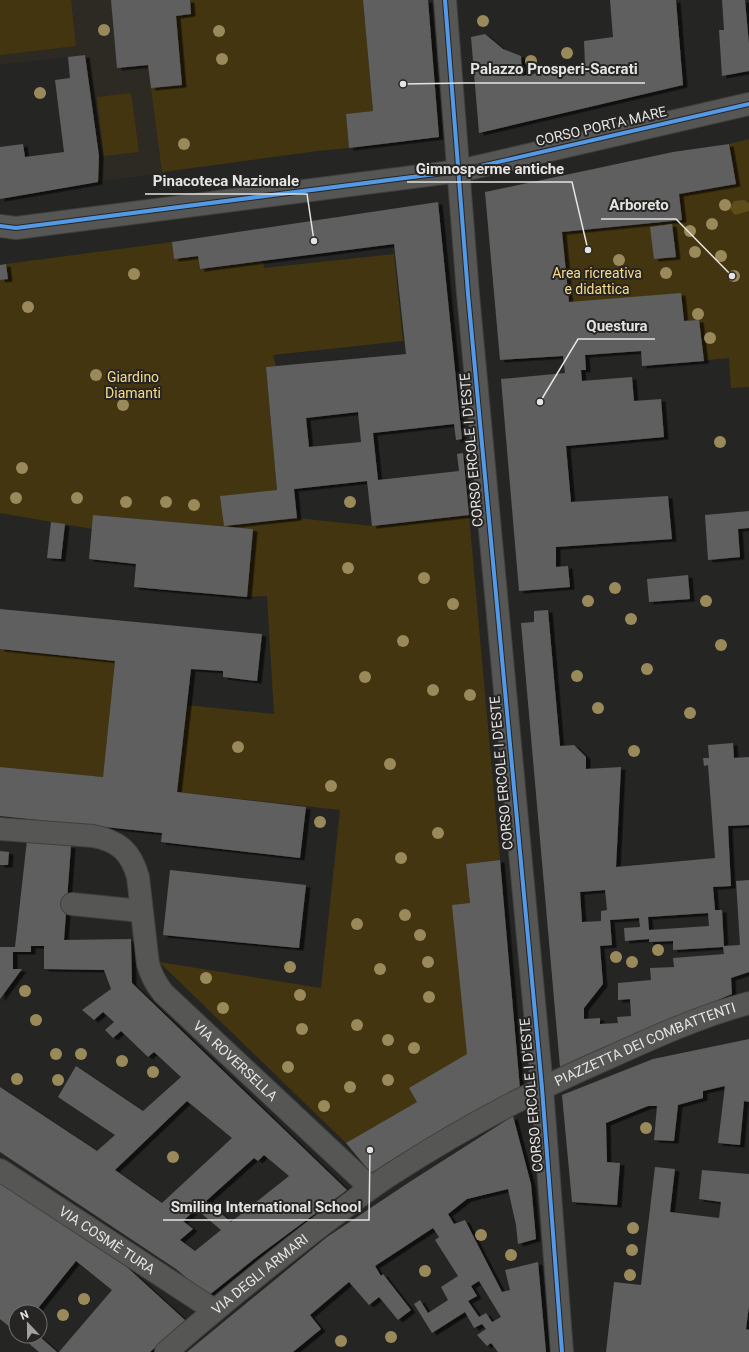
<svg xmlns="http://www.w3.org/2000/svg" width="749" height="1352" viewBox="0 0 749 1352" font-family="Roboto,sans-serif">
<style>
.built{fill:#2d2a23}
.green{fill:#42350f}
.water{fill:#5e4d18}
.building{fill:#5f5f5e;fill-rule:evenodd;filter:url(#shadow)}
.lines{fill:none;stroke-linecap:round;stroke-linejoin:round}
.minor-casing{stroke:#40403f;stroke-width:24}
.minor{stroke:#565655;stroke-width:22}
.cycleway-casing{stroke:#262523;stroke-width:6}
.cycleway{stroke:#5399e6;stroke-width:4}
.tree{fill:#9a895a}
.labels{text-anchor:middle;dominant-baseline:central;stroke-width:4;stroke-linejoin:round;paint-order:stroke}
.street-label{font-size:14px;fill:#e4e4e2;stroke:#262523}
.park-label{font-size:14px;fill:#f9db87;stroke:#262523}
.leader{fill:none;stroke:#e4e4e2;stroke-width:1.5}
.callout-dot{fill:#e4e4e2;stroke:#262523;stroke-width:1.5}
.callout-label{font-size:15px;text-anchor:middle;font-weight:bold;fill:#e4e4e2;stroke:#262523;stroke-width:4;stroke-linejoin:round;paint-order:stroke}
</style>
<defs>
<filter id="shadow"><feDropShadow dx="4.5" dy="2.5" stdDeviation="0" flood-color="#0009"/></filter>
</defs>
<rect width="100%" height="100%" fill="#252524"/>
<polygon class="built" points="0,0 304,0 317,151 98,182 99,156 85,55 0,65"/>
<g class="green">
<polygon points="0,0 71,0 76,46 0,55"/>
<polygon points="190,0 363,0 373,111 346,114 349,148 317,151 162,172 151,88 182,85 176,16 191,14"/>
<polygon points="131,93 139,152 104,156 97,97"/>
<polygon points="749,139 749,387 731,388 729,358 688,362 684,321 569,302 562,232 682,220 679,194 735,184 729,144"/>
<polygon points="172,242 174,258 198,256 200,269 263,260 264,268 394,254 403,341 273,355 276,366 266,367 277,490 221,496 224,526 297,518 372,526 469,515 500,860 466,864 470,903 467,1054 417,1102 346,1143 159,962 321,988 340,810 177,792 187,705 274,714 267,596 247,597 253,529 94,515 92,529 0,513 0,280 8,279 6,264"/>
<polygon points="0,649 115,661 103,777 0,767"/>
</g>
<polygon class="water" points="744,200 749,203 749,211 735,215 729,208 734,201"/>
<g class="building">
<polygon points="111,0 190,0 191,14 176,16 182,85 151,88 148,65 117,68"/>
<polygon points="363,0 428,0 439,137 349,148 346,114 373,111"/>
<polygon points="610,0 676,0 683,85 479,133 471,37 485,34 503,49 521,56 522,76 585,64 584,41 613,37"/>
<polygon points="722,0 745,0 749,44 749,71 722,76 719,30 724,30"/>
<polygon points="85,55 99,156 98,182 0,199 0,147 23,144 25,157 64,152 55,80 70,78 68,57"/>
<polygon points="729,144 736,184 679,194 682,220 562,232 569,302 681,293 684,321 699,320 704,361 642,366 641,351 585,355 586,370 581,370 582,381 632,377 634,401 661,399 664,437 566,446 571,502 668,496 672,539 556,547 556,567 568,566 570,587 519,591 501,379 565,373 563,356 500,360 485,192 673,152"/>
<path d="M 438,202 L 462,439 L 456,440 L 454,424 L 373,433 L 378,480 L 459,471 L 457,454 L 463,453 L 469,515 L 372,526 L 367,481 L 294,489 L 297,518 L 224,526 L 220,496 L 277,490 L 266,367 L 406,354 L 394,244 L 200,269 L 198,256 L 174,259 L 172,242 ZM 358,412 L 361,442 L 309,447 L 306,418 Z"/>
<polygon points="672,224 676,257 654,259 650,227"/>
<polygon points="6,264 8,279 0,280 0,265"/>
<polygon points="749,511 749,528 738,529 740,557 708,560 705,515"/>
<polygon points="93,515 253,529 247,597 134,587 136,564 89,559"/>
<polygon points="51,522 65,524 61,559 47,558"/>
<polygon points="688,575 690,599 649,602 647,579"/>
<polygon points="0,609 262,634 257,681 223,677 223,671 191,669 177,792 306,807 300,858 161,842 162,833 0,816 0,767 103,777 115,661 0,649"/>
<path d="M 548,610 L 560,746 L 574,745 L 586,757 L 586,769 L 621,767 L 616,867 L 715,858 L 708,765 L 704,766 L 703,758 L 709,758 L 708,745 L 733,743 L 734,758 L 749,757 L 749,825 L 728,826 L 731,886 L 713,887 L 715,910 L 722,910 L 724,946 L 740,945 L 736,881 L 749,880 L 749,972 L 731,978 L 732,994 L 560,1067 L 521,623 L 534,622 L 534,611 ZM 605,890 L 607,910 L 601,911 L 601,921 L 582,922 L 580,892 ZM 708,913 L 709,926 L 649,930 L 648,917 ZM 639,918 L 640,927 L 624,928 L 625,941 L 649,939 L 649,942 L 673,941 L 673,950 L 723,947 L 724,954 L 673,958 L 674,967 L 650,968 L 651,980 L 618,983 L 618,1000 L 630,999 L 631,1016 L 617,1017 L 618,1023 L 600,1024 L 600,1018 L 584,1019 L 584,1008 L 603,984 L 600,946 L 612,945 L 610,920 Z"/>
<path d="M 27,840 L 71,846 L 64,940 L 131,939 L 132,983 L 347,1190 L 258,1256 L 208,1296 L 176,1269 L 0,1152 L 0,1087 L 97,1151 L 115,1135 L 58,1097 L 76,1066 L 143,1111 L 181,1077 L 154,1052 L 148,1057 L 121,1031 L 113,1038 L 105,1030 L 114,1022 L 103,1012 L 94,1020 L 82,1010 L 111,989 L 104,970 L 44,969 L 44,946 L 31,946 L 31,952 L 13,952 L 13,969 L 22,969 L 0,999 L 0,947 L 15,947 ZM 187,1101 L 232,1138 L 162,1203 L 115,1170 ZM 264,1155 L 289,1176 L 231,1222 L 206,1201 L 254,1158 L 258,1161 ZM 196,1209 L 221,1230 L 195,1251 L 180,1240 L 193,1229 L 183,1221 Z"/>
<polygon points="0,851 9,852 8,865 0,865"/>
<polygon points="500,860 520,1089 371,1173 346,1143 417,1102 409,1088 467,1054 452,905 470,903 466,864"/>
<polygon points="170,870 306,885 299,948 163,935"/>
<polygon points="749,1039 749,1102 744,1101 740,1145 718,1143 725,1086 703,1091 703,1098 678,1105 674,1141 654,1140 657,1106 648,1106 606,1123 607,1162 620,1163 617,1205 572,1202 562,1095 653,1059"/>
<path d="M 513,1116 L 531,1184 L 536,1239 L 518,1244 L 516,1225 L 508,1189 L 467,1199 L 448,1214 L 454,1224 L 465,1220 L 502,1292 L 510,1290 L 505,1270 L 538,1262 L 546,1352 L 498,1352 L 491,1343 L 487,1346 L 477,1335 L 486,1329 L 482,1324 L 474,1328 L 465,1312 L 432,1333 L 414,1304 L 420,1300 L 428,1313 L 448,1300 L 441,1287 L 458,1276 L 435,1240 L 439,1237 L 433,1228 L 375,1266 L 381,1276 L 383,1274 L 411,1310 L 398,1320 L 379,1297 L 369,1305 L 349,1282 L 310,1315 L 321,1329 L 293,1352 L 187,1352 L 327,1237 L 411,1181 ZM 479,1281 L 501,1317 L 492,1322 L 486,1313 L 479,1317 L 468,1301 L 477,1296 L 471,1286 Z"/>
<polygon points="655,1167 675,1169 670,1212 719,1218 721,1202 699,1199 702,1170 749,1174 749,1306 746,1329 749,1330 749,1352 606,1352 614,1282 641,1285"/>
<polygon points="0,1181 106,1248 186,1321 150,1352 59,1352 112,1290 76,1261 35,1312 16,1312 16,1332 0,1319"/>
<polygon points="20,1336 39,1336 57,1352 39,1352"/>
</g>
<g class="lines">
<defs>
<g id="minor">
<polyline points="445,0 468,294 542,1088 562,1352"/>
<polyline points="0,226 16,228 459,171 749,104"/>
<path id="s1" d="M 0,829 L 93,836 C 119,841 131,852 138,877 L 148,964 C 151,975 156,984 163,993 L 371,1188"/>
<polyline points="72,904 141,911"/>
<path id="s2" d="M 0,1170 L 214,1310"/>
<path id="s3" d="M 166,1352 C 217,1308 269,1265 323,1224 C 347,1206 370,1187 396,1171 C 463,1128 534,1090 608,1058 C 652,1038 703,1015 749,1003"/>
</g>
</defs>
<use href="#minor" class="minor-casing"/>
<use href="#minor" class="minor"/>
<defs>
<g id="cycleway">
<polyline points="445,0 468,294 542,1088 562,1352"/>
<polyline points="0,226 16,228 459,171 749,104"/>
</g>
</defs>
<use href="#cycleway" class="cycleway-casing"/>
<use href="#cycleway" class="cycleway"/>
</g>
<g class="tree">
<circle cx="483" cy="21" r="6"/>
<circle cx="104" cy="30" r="6"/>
<circle cx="219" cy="31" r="6"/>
<circle cx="567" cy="53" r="6"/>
<circle cx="222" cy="59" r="6"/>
<circle cx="531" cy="61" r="6"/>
<circle cx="40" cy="93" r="6"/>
<circle cx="184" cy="144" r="6"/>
<circle cx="725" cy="205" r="6"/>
<circle cx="712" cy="224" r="6"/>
<circle cx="690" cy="231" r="6"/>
<circle cx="695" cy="252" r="6"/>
<circle cx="721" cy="256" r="6"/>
<circle cx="619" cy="260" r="6"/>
<circle cx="666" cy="273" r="6"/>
<circle cx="134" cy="274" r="6"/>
<circle cx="734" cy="276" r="6"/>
<circle cx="28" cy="307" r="6"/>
<circle cx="698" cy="314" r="6"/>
<circle cx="710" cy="338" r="6"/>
<circle cx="96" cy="375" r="6"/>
<circle cx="123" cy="405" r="6"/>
<circle cx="720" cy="442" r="6"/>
<circle cx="22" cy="468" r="6"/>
<circle cx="16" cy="498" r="6"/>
<circle cx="77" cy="498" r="6"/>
<circle cx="126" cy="502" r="6"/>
<circle cx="166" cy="502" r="6"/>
<circle cx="350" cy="502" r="6"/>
<circle cx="194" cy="505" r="6"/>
<circle cx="348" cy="568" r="6"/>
<circle cx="424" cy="578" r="6"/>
<circle cx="615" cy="588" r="6"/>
<circle cx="588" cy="601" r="6"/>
<circle cx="706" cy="601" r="6"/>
<circle cx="453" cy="604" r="6"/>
<circle cx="631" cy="619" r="6"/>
<circle cx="403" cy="641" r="6"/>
<circle cx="721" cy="645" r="6"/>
<circle cx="647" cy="669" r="6"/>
<circle cx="577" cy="676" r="6"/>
<circle cx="365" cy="677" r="6"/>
<circle cx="433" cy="690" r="6"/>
<circle cx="470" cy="695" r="6"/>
<circle cx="598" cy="708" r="6"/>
<circle cx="690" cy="713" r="6"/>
<circle cx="238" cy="747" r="6"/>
<circle cx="634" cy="751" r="6"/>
<circle cx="390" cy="764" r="6"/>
<circle cx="331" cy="786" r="6"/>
<circle cx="320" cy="822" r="6"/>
<circle cx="438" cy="833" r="6"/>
<circle cx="401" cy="858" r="6"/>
<circle cx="405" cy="915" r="6"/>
<circle cx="357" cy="924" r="6"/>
<circle cx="420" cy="935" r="6"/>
<circle cx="658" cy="950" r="6"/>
<circle cx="616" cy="957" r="6"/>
<circle cx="428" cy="962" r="6"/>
<circle cx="632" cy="962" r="6"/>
<circle cx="290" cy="967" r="6"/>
<circle cx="380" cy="969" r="6"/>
<circle cx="206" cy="978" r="6"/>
<circle cx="25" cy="991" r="6"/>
<circle cx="300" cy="995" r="6"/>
<circle cx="429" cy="997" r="6"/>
<circle cx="223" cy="1008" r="6"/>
<circle cx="36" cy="1020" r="6"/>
<circle cx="357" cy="1025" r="6"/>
<circle cx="302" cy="1029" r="6"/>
<circle cx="388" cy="1040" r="6"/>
<circle cx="414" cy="1048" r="6"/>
<circle cx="56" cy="1054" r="6"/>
<circle cx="81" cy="1054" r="6"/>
<circle cx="122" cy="1061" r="6"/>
<circle cx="288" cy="1067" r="6"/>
<circle cx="153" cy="1072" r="6"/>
<circle cx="17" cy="1079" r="6"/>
<circle cx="58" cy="1080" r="6"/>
<circle cx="388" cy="1080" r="6"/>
<circle cx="350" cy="1087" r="6"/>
<circle cx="324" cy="1106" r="6"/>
<circle cx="646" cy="1128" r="6"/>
<circle cx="173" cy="1157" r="6"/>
<circle cx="633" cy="1228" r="6"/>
<circle cx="481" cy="1235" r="6"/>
<circle cx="632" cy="1250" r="6"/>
<circle cx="511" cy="1255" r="6"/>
<circle cx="425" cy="1271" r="6"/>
<circle cx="630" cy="1275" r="6"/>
<circle cx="84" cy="1299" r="6"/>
<circle cx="63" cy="1315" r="6"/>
<circle cx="391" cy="1337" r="6"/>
<circle cx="341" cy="1341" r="6"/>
</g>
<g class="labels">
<g class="street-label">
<text transform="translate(601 126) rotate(-13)">CORSO PORTA MARE</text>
<text transform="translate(471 450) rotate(-95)">CORSO ERCOLE I D'ESTE</text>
<text transform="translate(501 773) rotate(-95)">CORSO ERCOLE I D'ESTE</text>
<text stroke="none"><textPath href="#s3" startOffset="573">PIAZZETTA DEI COMBATTENTI</textPath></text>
<text stroke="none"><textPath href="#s1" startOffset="378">VIA ROVERSELLA</textPath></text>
<text transform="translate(531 1095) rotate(-95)">CORSO ERCOLE I D'ESTE</text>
<text stroke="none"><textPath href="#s2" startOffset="128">VIA COSMÈ TURA</textPath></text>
<text stroke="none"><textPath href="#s3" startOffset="122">VIA DEGLI ARMARI</textPath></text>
</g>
<g class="park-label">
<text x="597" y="273">Area ricreativa<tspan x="597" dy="16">e didattica</tspan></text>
<text x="133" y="377">Giardino<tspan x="133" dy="16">Diamanti</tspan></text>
</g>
</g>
<path class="leader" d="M403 84L462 83H645M588 250L572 182H407M314 241L307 194H145M732 276L676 219H601M540 402L578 339H655M370 1150L369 1220H163"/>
<g class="callout-dot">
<circle cx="403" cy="84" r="4"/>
<circle cx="588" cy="250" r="4"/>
<circle cx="314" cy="241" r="4"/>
<circle cx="732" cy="276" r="4"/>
<circle cx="540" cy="402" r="4"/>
<circle cx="370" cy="1150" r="4"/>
</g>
<g class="callout-label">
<text x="554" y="74">Palazzo Prosperi-Sacrati</text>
<text x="490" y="174">Gimnosperme antiche</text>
<text x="226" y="186">Pinacoteca Nazionale</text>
<text x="639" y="210">Arboreto</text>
<text x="617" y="331">Questura</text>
<text x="266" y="1212">Smiling International School</text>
</g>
<g transform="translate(28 1324) rotate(338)"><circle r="19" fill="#262523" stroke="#72716f"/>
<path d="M0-3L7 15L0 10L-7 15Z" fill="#a1a1a0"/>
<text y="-6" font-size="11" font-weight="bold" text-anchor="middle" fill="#e4e4e2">N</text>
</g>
</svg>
